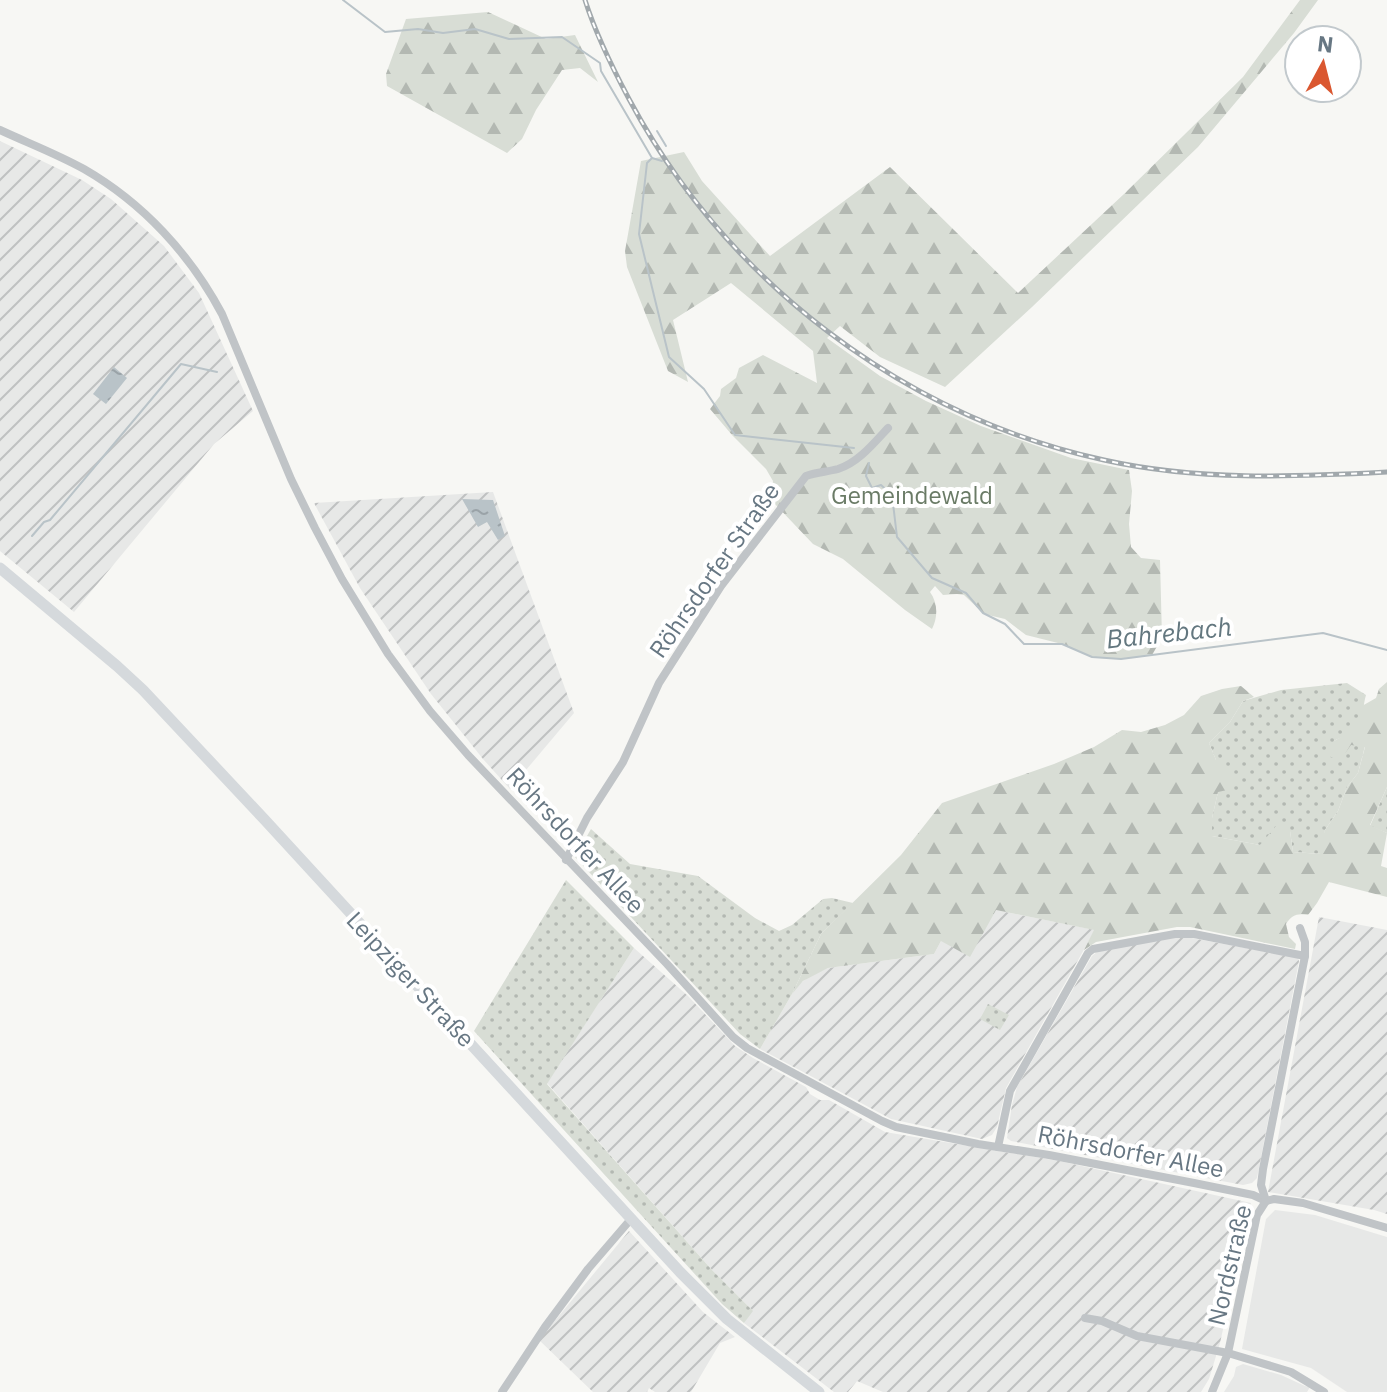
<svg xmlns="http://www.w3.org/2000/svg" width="1387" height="1392" viewBox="0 0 1387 1392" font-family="'IBM Plex Sans',sans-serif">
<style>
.built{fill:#e7e8e7}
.industrial{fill:url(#industrial-furrows)}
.grass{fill:url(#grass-dots)}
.forest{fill:url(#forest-firs)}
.water{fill:url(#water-ripples)}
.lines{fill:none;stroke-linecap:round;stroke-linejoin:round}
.stream{stroke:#b9c3c8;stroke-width:2}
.street{stroke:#c0c4c7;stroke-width:8}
.secondary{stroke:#d5d9dc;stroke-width:11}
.rail-casing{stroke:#a1a8ac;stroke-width:5}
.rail{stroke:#fff;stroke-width:2;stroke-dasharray:6;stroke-linecap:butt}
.labels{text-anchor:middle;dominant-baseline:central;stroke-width:8;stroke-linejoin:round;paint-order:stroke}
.park-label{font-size:24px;fill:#6a7b66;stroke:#fff}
.street-label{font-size:24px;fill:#677783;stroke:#fff}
.water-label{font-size:26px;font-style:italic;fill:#63777f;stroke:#fff}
</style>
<defs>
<pattern id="industrial-furrows" width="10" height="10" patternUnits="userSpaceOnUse" patternTransform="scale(2)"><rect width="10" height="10" fill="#e7e8e7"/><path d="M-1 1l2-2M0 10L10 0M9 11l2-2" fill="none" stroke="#bfc1c1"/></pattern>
<pattern id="grass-dots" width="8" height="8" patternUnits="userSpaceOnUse" patternTransform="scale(2)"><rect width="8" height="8" fill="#d8ddd5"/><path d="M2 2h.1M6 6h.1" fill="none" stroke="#b3b8b2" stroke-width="1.8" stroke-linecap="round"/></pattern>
<pattern id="forest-firs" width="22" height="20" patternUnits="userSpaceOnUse" patternTransform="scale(2)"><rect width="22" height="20" fill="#d8ddd5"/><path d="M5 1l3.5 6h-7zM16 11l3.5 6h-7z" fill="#b3b8b2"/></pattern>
<pattern id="water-ripples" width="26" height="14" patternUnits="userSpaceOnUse" patternTransform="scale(2)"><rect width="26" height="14" fill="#b9c3c8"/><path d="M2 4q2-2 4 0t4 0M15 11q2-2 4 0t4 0" fill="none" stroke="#9aa3a8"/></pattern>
</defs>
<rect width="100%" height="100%" fill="#f7f7f4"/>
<g class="built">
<polygon points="1275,1210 1315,1215 1387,1237 1387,1392 1347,1392 1311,1368 1242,1349 1266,1219"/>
<polygon points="1243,1364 1281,1375 1305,1386 1310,1387 1307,1392 1224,1392 1234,1376 1236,1367"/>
</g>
<g class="industrial">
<polygon points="0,141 82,180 111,199 164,246 199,293 253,411 214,444 74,612 0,551"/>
<polygon points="493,492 574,713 510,789 483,759 431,694 360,588 314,503"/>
<polygon points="996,910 1095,930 1006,1088 997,1127 992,1135 982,1139 891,1119 760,1049 792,994 797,986 810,976 828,968 934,954 941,941"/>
<polygon points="1319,917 1387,930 1387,1214 1374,1210 1268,1192"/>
<polygon points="1181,936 1298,958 1299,961 1257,1178 1252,1183 1243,1185 1011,1141 1007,1138 1012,1105 1017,1087 1092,956 1098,951"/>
<polygon points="634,948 688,996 735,1046 753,1058 806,1087 810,1094 820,1100 829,1100 885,1132 1059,1161 1251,1203 1220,1343 1209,1379 1201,1392 883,1392 857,1381 848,1392 834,1392 744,1323 752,1310 712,1270 547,1083"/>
<polygon points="629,1231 703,1312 735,1337 720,1343 691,1392 655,1392 649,1388 647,1392 593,1392 539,1340"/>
</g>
<g class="grass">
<path d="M 1347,683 L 1366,695 C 1363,704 1363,722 1358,728 C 1352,734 1341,737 1334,741 L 1365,746 L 1358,773 L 1347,787 L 1338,811 L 1325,830 L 1321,854 L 1293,852 L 1290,831 L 1260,845 L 1212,836 L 1212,818 L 1218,792 L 1216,760 L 1209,743 L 1230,722 L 1243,701 L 1281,690 Z"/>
<polygon points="1387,787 1387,833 1370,826"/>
<polygon points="591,829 630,864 698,876 755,918 779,931 792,925 823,899 832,898 853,903 821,934 792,994 760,1049 740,1034 575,857"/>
<polygon points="566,880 634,948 547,1084 712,1270 753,1311 744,1323 722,1304 474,1031"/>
<polygon points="988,1004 1009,1015 1000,1030 980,1019"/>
</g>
<g class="forest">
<path d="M 1300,0 L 1318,0 L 1294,33 L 1198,147 L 1032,307 L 945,387 L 880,357 L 840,326 L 827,338 L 880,376 L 926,401 L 981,426 L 1071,458 L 1129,470 L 1132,491 L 1129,524 L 1131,547 L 1141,558 L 1160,560 L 1162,638 L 1152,655 L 1121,659 L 1092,657 L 1062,644 L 1026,635 L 1005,619 L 984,614 L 964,595 L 957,594 L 943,595 L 935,586 L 930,592 C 938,603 938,617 932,629 L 905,610 L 843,559 L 813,544 L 774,503 L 770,495 L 773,481 L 766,469 L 732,435 L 710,409 L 720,396 L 721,389 L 736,378 L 739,368 L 763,355 L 817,383 L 813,351 L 731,283 L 673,320 L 688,382 L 668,371 L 627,267 L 625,251 L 641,161 L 684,152 L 702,181 L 770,256 L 890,167 L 1018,293 L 1124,194 L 1243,77 Z"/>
<polygon points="488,12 546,39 575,35 598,82 580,68 562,70 536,110 522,139 507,153 387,86 386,74 406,19"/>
<path d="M 1387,682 L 1387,787 L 1370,825 L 1387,833 L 1381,866 L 1387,868 L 1387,897 L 1329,882 L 1317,903 L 1308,915 C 1297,913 1292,915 1286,924 L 1289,937 L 1296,944 L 1295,949 L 1190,927 L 1177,927 L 1096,942 L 1084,950 L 1094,930 L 996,910 L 970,957 L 941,941 L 934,954 L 828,968 L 803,981 L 792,994 L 821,934 L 901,855 L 942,803 L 1054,764 L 1094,747 L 1122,730 L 1141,732 L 1165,725 L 1184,715 L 1201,696 L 1222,689 L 1241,686 L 1254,697 L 1243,701 L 1230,722 L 1209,743 L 1216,760 L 1234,778 L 1232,789 L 1218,792 L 1212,818 L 1212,836 L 1260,845 L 1276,826 L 1283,826 L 1290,831 L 1293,852 L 1321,854 L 1321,843 L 1325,830 L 1338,811 L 1347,787 L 1358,773 L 1365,747 L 1351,745 L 1343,756 L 1335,759 L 1329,756 L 1334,741 C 1354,730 1361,731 1362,706 L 1376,698 L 1379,689 Z"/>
</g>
<g class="water">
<polygon points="114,367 127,378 106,404 93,394"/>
<polygon points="462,499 493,500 505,536 498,540 487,522 478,527"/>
</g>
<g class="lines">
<g class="stream">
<polyline points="343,0 385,32 418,29 443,33 475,29 509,39 562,37 600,63 601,71 652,158 647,163 639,234 669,357 704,389 735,435 854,448"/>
<polyline points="657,131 666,146"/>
<polyline points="652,158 662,161"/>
<polyline points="869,463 866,476 872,488 881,485 892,495 897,537 932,578 966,593 983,613 1005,624 1024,644 1062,644 1092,657 1121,659 1323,633 1387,650"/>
<polyline points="32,536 44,522 50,520 181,364 217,372"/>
</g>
<g class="street">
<path d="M 0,130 C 28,143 57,154 84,169 C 143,203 190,254 222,314 L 291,479 L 315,528 L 342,579 L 388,654 L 430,711 L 468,755 L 667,964 L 733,1037 L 747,1048 L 882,1121 L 896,1127 L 978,1144 L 1049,1155 L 1194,1183 L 1253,1195 L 1266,1201 L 1274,1199 L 1303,1203 L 1387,1228"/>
<path d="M 566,860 L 587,818 L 623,762 L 659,683 L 721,586 L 806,476 C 817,472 827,472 838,469 C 858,463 874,443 888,428"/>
<polyline points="998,1147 1010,1091 1088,953 1093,949 1175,934 1194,934 1305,956"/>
<polyline points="1085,1318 1102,1321 1137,1336 1228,1353 1291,1372 1324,1392"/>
<polyline points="502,1392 545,1327 588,1269 631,1219"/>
<polyline points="1212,1392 1228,1353 1257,1215 1266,1201 1261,1185 1263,1169 1305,956 1305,942 1300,928"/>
</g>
<polyline class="secondary" points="0,568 117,666 143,690 264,819 680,1272 727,1319 819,1392"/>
<defs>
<path id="rail" d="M 585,0 C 596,35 612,67 629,99 C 726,281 903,416 1104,460 C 1198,481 1292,477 1387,472"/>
</defs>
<use href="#rail" class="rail-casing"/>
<use href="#rail" class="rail"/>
</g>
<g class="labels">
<g class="park-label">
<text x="912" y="495">Gemeindewald</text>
</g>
<g class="street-label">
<text transform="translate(714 570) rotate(-55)">Röhrsdorfer Straße</text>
<text transform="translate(576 840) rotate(47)">Röhrsdorfer Allee</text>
<text transform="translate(411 979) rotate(47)">Leipziger Straße</text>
<text transform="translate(1131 1151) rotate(11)">Röhrsdorfer Allee</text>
<text transform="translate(1229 1265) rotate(-77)">Nordstraße</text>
</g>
<g class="water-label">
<text transform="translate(1169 632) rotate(-6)">Bahrebach</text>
</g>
</g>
<g transform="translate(1323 64) rotate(7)"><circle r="38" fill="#ffffff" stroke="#c2c9cd" stroke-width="2"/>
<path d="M0-6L14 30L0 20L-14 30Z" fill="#da5730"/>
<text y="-12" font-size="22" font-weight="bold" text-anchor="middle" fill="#677783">N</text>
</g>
</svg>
